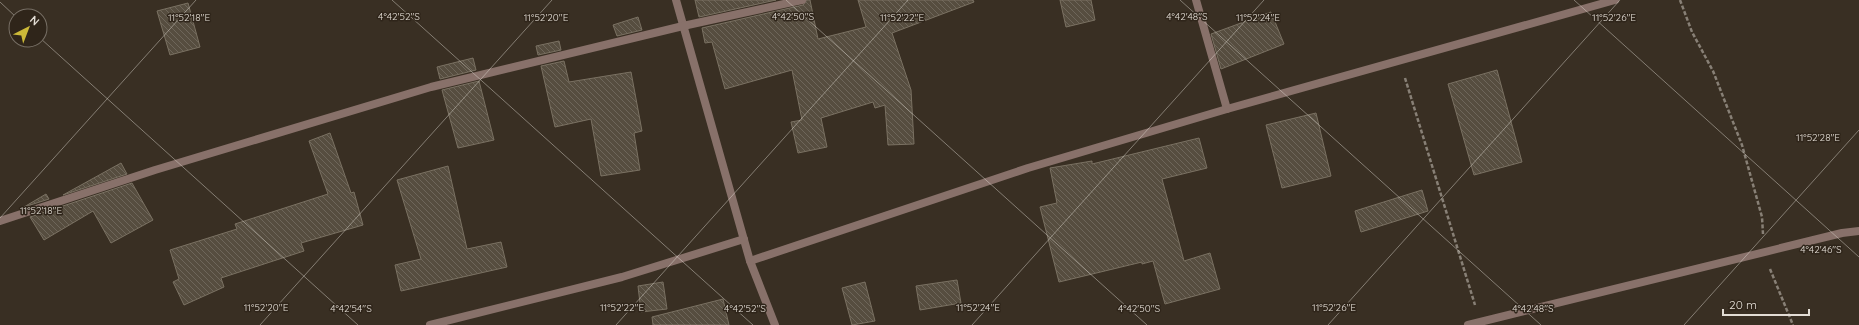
<svg xmlns="http://www.w3.org/2000/svg" width="1859" height="325" viewBox="0 0 1859 325" font-family="Quicksand,sans-serif">
<style>
.building{fill:url(#building-back-hatch);stroke:#7a7162}
.lines{fill:none;stroke-linecap:round;stroke-linejoin:round}
.path{stroke:#888076;stroke-width:2.5;stroke-dasharray:4 2;stroke-linecap:butt}
.street{stroke:#88716a;stroke-width:8}
.ticks{fill:none;stroke:#e3ddd5;stroke-width:1;stroke-opacity:0.45}
.ticks-label{font-size:10px;text-anchor:middle;fill:#e3ddd5;stroke:#2f251a;stroke-width:3;stroke-linejoin:round;paint-order:stroke}
</style>
<defs>
<pattern id="building-back-hatch" width="6" height="6" patternUnits="userSpaceOnUse"><rect width="6" height="6" fill="#564d3f"/><path d="M-1 5l2 2M0 0l6 6M5-1l2 2" fill="none" stroke="#6e665a"/></pattern>
</defs>
<rect width="100%" height="100%" fill="#392f23"/>
<g class="building">
<polygon points="695,0 776,0 699,17"/>
<polygon points="807,0 810,0 818,39 866,27 858,0 973,0 974,2 892,33 911,90 914,144 888,145 885,105 875,108 873,102 821,118 827,147 798,153 791,122 802,120 792,70 725,89 712,42 705,43 702,28 803,5"/>
<polygon points="1060,0 1091,0 1095,20 1066,27"/>
<polygon points="188,3 200,47 170,55 157,11"/>
<polygon points="1271,12 1284,44 1221,69 1211,34"/>
<polygon points="638,17 642,30 617,36 613,25"/>
<polygon points="559,41 561,50 538,55 536,46"/>
<polygon points="473,58 476,70 440,79 437,67"/>
<polygon points="564,61 569,82 631,72 642,131 634,133 640,170 601,176 591,119 555,127 541,66"/>
<polygon points="1497,70 1522,162 1474,175 1448,84"/>
<polygon points="479,81 494,140 458,148 442,90"/>
<polygon points="1316,113 1331,176 1282,188 1266,125"/>
<polygon points="330,133 351,193 354,192 363,225 301,243 304,251 221,278 224,287 184,305 173,282 179,279 170,250 237,229 235,224 328,194 309,141"/>
<polygon points="1199,138 1207,168 1162,179 1184,261 1210,253 1220,289 1165,304 1153,261 1142,264 1142,262 1059,282 1040,207 1057,203 1050,168 1092,161 1092,164"/>
<polygon points="121,163 127,174 63,195"/>
<polygon points="448,166 467,249 501,242 507,267 401,291 395,265 421,259 397,180"/>
<polygon points="132,183 153,220 111,243 93,211 44,240 30,217"/>
<polygon points="1422,190 1428,211 1361,232 1355,211"/>
<polygon points="46,194 49,199 24,207"/>
<polygon points="957,280 961,303 920,310 916,286"/>
<polygon points="663,282 667,309 641,312 638,286"/>
<polygon points="865,282 875,321 852,325 842,288"/>
<polygon points="723,299 729,325 653,325 652,317"/>
</g>
<g class="lines">
<g class="path">
<polyline points="1680,0 1692,32 1713,71 1742,145 1762,217 1763,234"/>
<polyline points="1405,78 1475,305"/>
<polyline points="1770,269 1793,325"/>
</g>
<g class="street">
<polyline points="676,0 750,261 775,325"/>
<polyline points="1196,0 1227,109"/>
<polyline points="0,221 155,170 431,87 683,26 802,0"/>
<polyline points="750,261 1028,168 1227,109 1615,0"/>
<polyline points="430,325 622,277 744,239"/>
<polyline points="1468,325 1842,233 1859,231"/>
</g>
</g>
<path class="ticks" d="M 392,0 L 753,325M 786,0 L 1147,325M 1180,0 L 1541,325M 1574,0 L 1859,257M 0,2 L 16,17M 40,38 L 358,325M 0,218 L 196,0M 260,325 L 552,0M 616,325 L 908,0M 972,325 L 1264,0M 1328,325 L 1620,0M 1684,325 L 1859,130"/>
<g class="ticks-label">
<text x="399" y="20">4°42'52"S</text>
<text x="1187" y="20">4°42'48"S</text>
<text x="793" y="20">4°42'50"S</text>
<text x="546" y="21">11°52'20"E</text>
<text x="902" y="21">11°52'22"E</text>
<text x="1258" y="21">11°52'24"E</text>
<text x="1614" y="21">11°52'26"E</text>
<text x="189" y="21">11°52'18"E</text>
<text x="1818" y="141">11°52'28"E</text>
<text x="41" y="214">11°52'18"E</text>
<text x="1821" y="253">4°42'46"S</text>
<text x="266" y="311">11°52'20"E</text>
<text x="622" y="311">11°52'22"E</text>
<text x="978" y="311">11°52'24"E</text>
<text x="1334" y="311">11°52'26"E</text>
<text x="351" y="312">4°42'54"S</text>
<text x="745" y="312">4°42'52"S</text>
<text x="1139" y="312">4°42'50"S</text>
<text x="1533" y="312">4°42'48"S</text>
</g>
<g transform="translate(28 28) rotate(42)"><circle r="19" fill="#2f251a" stroke="#776f65"/>
<path d="M0-3L7 15L0 10L-7 15Z" fill="#ccb938"/>
<text y="-6" font-size="11" font-weight="bold" text-anchor="middle" fill="#e3ddd5">N</text>
</g>
<path d="M1723 309v6h86v-6" fill="none" stroke="#e3ddd5" stroke-width="2"/>
<text x="1729" y="309" font-size="12" fill="#e3ddd5" stroke="#2f251a" stroke-width="3" paint-order="stroke">20 m</text>
</svg>
